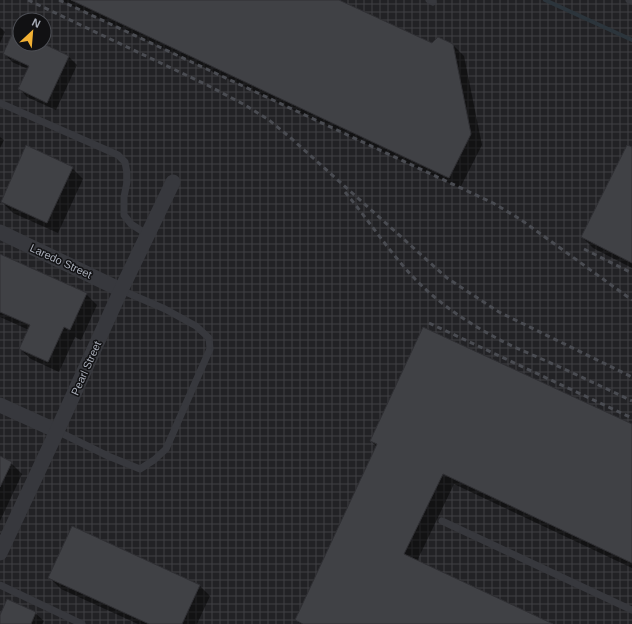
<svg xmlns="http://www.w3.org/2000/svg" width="632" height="624" viewBox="0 0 632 624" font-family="Helvetica,sans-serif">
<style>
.industrial{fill:url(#industrial-grid);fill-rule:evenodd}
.shadow{fill:#0007}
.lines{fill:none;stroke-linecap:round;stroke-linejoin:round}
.stream{stroke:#2c353c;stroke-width:4}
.building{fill:#404145;stroke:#303034}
.service{stroke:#37383d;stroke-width:7}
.minor{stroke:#37383d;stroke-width:15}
.rail{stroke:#4a4c52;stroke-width:3;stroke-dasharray:5 4;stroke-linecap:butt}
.labels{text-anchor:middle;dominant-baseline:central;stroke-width:3;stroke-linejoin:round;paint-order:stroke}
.street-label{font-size:11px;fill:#a8adb8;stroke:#111113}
</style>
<defs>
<pattern id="industrial-grid" width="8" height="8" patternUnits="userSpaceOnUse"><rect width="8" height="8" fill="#222225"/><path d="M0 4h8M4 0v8" fill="none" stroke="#3f3f43"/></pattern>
</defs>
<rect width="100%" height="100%" fill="#161618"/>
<path class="industrial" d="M 0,0 L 632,0 L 632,624 L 0,624 ZM 20,20 L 44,20 L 44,44 L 20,44 Z"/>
<g class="shadow">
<polygon points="60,0 337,0 432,44 453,45 464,56 482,145 460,188"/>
<polygon points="0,27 5,32 0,43"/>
<polygon points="20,34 20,44 41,44 69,57 77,65 56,110 27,97 19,88 28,69 12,62 4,53"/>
<polygon points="0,137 4,140 0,148"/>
<polygon points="632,148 632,268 593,248 582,237"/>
<polygon points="72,168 83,179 58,233 13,213 2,202"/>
<polygon points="0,255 86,294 97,305 81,340 75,337 59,372 31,359 20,349 29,330 0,317"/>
<polygon points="632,425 632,568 454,484 417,561 551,624 300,624 296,620 377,447 371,441"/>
<polygon points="0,458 11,463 22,474 0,521"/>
<polygon points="50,578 199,585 210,596 197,624 138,624 61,589"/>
<polygon points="35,613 44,621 42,624 0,624 0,618"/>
</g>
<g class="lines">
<polyline class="stream" points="545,0 632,40"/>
</g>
<g class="building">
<polygon points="71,0 339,0 432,43 438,37 453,44 471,134 449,178"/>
<polygon points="14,30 20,33 20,44 44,44 69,56 47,103 18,89 29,66 3,54"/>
<polygon points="26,145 73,167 47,223 1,202"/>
<polygon points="627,145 632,147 632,263 581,237"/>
<polygon points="0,254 87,293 70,330 64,327 48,362 19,349 30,325 0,312"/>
<polygon points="423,327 632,424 632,563 443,474 404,554 553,624 303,624 295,620 377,444 370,441"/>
<polygon points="0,456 12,462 0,487"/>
<polygon points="72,526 200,585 182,624 149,624 48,578"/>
<polygon points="7,599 36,612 31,624 0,624 0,615"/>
</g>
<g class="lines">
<g class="service">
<polyline points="429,0 433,2"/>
<polyline points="629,0 632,1"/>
<polyline points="0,103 118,155 125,162 127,173 127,182 124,197 124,215 131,224 148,235"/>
<polyline points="57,431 108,456 140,469 154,460 166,449 210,349 209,338 196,326 165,309 121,290"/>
<polyline points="442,521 632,610"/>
<polyline points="0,585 82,624"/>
</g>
<g class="minor">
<polyline points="0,232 121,290"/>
<polyline points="0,405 57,431"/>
<polyline points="0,553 57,431 121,290 173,182"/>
</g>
<g class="rail">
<polyline points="28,0 207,85 245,105 269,120 292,139 447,278 499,312 632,377"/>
<polyline points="59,0 493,203 520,219 632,300"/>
<path d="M 345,192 C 371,223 393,258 422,286 C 442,305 467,322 491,335 C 508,345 526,352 544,360 C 573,373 603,387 632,401"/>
<polyline points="584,249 632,273"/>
<polyline points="429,323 632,418"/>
</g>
</g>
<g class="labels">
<g class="street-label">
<text transform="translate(61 261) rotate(25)">Laredo Street</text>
<text transform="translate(86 368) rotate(-66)">Pearl Street</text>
</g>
</g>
<g transform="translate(32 32) rotate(26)"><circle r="19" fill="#111113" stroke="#4d4f55"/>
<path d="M0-3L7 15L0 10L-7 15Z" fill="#f2b134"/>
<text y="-6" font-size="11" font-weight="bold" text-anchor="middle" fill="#a8adb8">N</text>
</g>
</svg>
